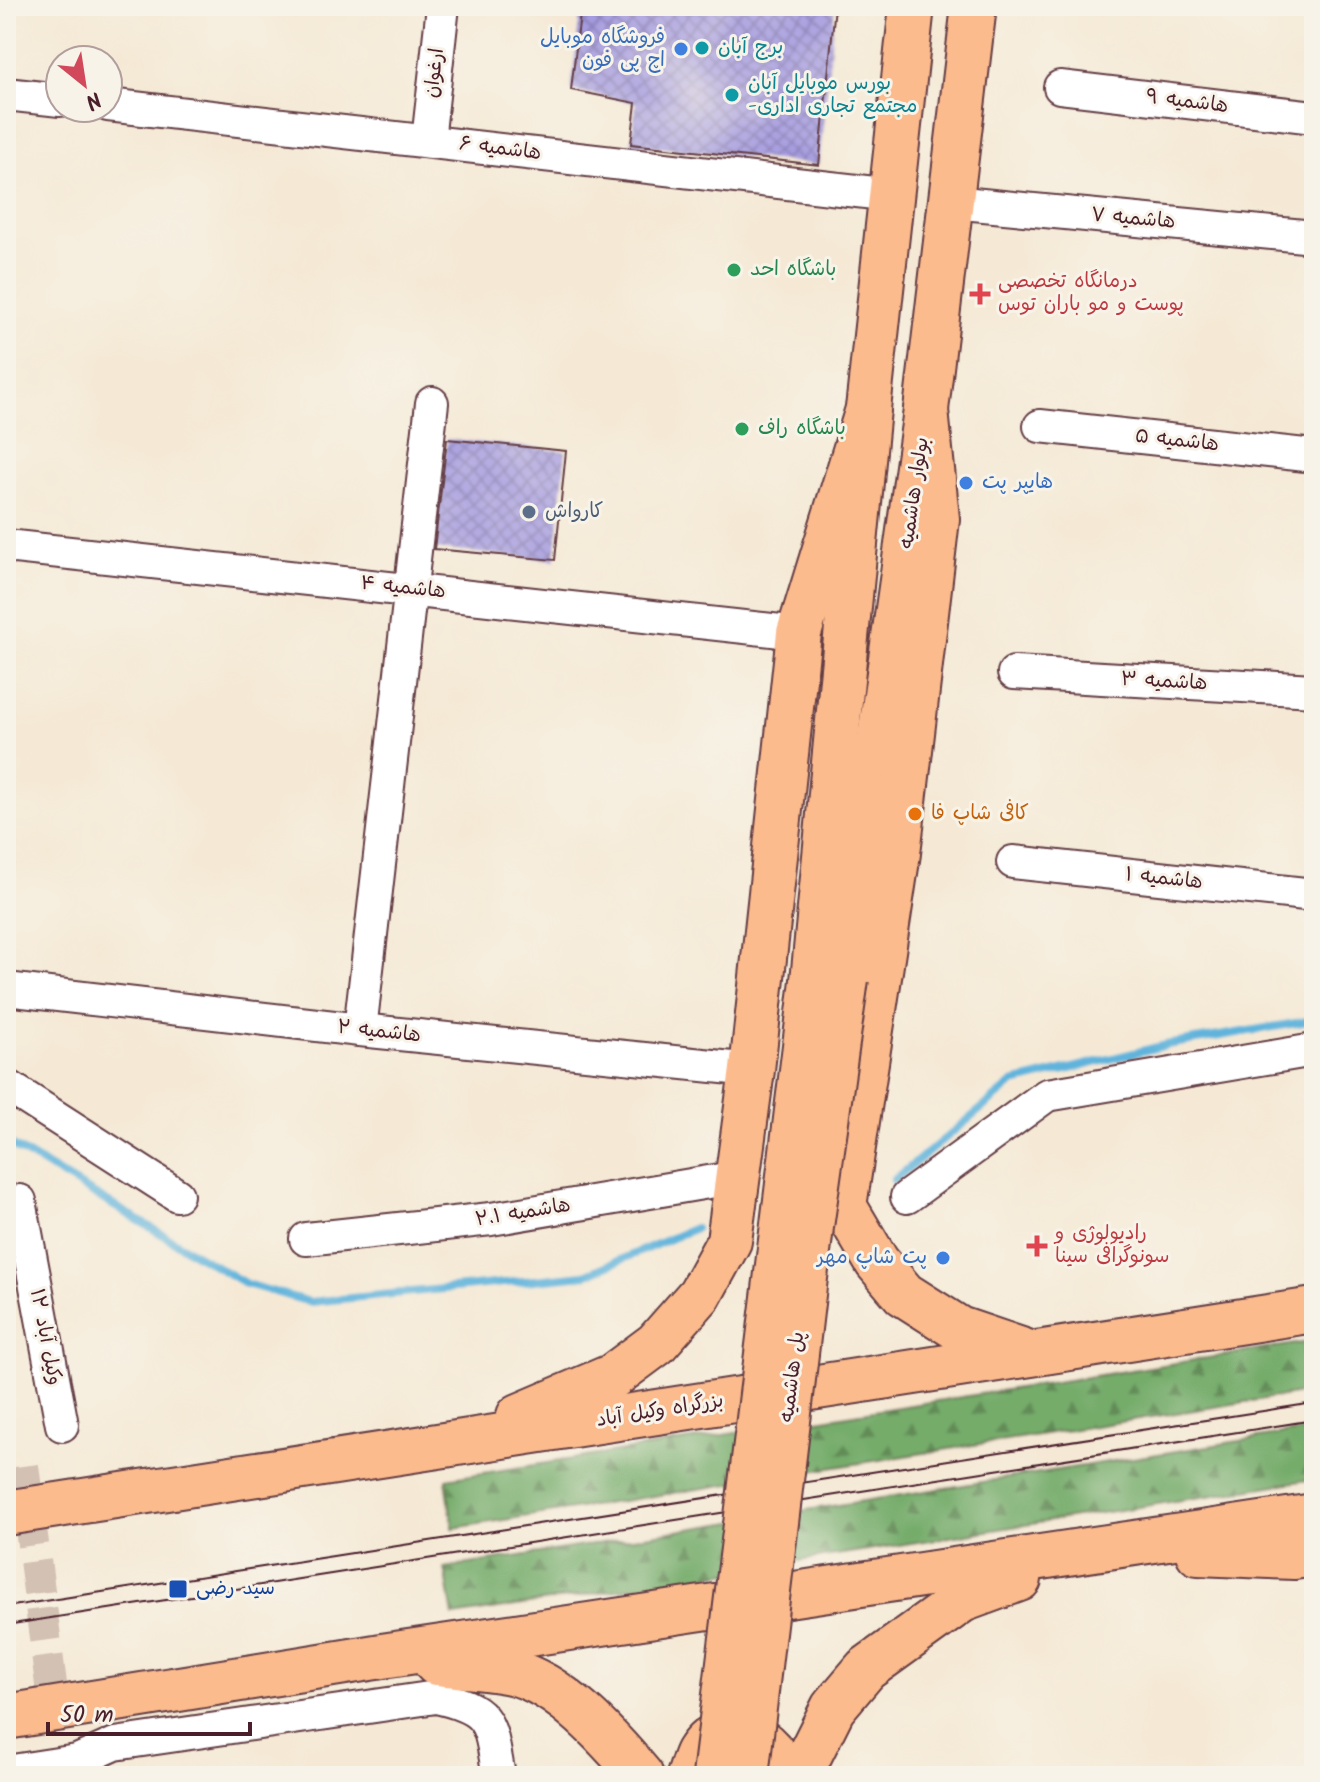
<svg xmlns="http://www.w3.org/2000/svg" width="1320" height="1782" viewBox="0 0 1320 1782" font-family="Kalam,'Playpen Sans Arabic',sans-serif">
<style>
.forest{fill:url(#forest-firs);stroke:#60664a;stroke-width:2}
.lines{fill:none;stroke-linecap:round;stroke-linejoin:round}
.stream{stroke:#60b4dc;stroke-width:8}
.building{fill:url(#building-cross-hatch)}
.street-tunnel{stroke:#d3c1b3;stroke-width:32;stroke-dasharray:32 16;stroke-linecap:butt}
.street-casing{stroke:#643d44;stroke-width:36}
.primary-casing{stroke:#643d44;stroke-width:48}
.highway-casing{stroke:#643d44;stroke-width:48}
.street{stroke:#fff;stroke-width:32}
.primary{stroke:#fbbb8d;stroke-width:44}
.highway{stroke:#fbbb8d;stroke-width:44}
.tram{stroke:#4a1f2b;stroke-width:2}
.primary-bridge-casing{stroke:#643d44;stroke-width:48;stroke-linecap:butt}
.primary-bridge{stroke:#fbbb8d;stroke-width:44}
.culture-dot{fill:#0f9aa8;stroke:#f7f3e8;stroke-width:3}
.shop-dot{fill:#3f7fe0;stroke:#f7f3e8;stroke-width:3}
.leisure-dot{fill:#2e9e5b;stroke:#f7f3e8;stroke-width:3}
.health-dot{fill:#e0444e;stroke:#f7f3e8;stroke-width:3}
.service-dot{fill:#5c6f8a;stroke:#f7f3e8;stroke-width:3}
.food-dot{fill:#e8710a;stroke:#f7f3e8;stroke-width:3}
.transit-dot{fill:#1a4fb4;stroke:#f7f3e8;stroke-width:3}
.labels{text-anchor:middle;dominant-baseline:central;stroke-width:6;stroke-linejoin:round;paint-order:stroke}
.shop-label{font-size:20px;fill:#366cbe;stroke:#f7f3e8;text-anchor:end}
.culture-label{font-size:20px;fill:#0d838f;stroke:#f7f3e8;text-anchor:start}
.street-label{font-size:20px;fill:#4a1f2b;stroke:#f7f3e8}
.leisure-label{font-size:20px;fill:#27864d;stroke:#f7f3e8;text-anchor:start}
.health-label{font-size:20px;fill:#be3a42;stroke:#f7f3e8;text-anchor:start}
.service-label{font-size:20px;fill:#4e5e75;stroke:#f7f3e8;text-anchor:start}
.food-label{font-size:20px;fill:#c56008;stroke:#f7f3e8;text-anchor:start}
.transit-label{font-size:20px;fill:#164399;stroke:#f7f3e8;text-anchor:start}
</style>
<defs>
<pattern id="forest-firs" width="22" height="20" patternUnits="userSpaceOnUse" patternTransform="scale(2)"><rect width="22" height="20" fill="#75ac6a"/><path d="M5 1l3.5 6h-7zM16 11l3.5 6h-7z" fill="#628b57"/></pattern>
<pattern id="building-cross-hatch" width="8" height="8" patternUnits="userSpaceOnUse" patternTransform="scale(2)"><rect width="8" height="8" fill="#a59be0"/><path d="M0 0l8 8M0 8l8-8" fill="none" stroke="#887eb6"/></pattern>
</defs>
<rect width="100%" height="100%" fill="#f7f3e8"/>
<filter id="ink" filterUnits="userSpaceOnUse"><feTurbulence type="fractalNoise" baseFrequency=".0125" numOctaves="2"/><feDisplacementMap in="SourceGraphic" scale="16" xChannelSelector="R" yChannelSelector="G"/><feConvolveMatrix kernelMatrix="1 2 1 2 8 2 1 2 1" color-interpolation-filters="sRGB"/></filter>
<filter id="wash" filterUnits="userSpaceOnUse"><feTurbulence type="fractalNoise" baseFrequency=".006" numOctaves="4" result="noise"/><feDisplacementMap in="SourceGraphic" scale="32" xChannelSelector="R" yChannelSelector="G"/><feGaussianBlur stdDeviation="1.8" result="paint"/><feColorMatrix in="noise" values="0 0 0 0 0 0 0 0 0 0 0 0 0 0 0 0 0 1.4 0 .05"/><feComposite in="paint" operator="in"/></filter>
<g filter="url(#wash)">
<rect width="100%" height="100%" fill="#f5e9d5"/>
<g class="forest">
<polygon points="1314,1341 1314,1391 453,1528 446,1479"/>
<polygon points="1314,1429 1314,1479 453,1616 445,1568"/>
</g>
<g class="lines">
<g class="stream">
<polyline points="6,1142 246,1284 310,1302 585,1275 695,1228"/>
<polyline points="894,1180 1013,1083 1166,1045 1314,1020"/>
</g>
</g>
<g id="blocks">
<g class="building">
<polygon points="581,6 835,6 819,165 631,144 636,103 571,90"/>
<polygon points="447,439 566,451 555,560 434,549"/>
</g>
</g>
</g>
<g filter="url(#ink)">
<use href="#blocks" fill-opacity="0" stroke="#643d44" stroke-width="2"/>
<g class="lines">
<polyline class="street-tunnel" points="23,1466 57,1731"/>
<defs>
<g id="street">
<polyline points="1060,87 1314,117"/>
<polyline points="6,94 60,100"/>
<polyline points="108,105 892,195"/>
<polyline points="428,141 443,6"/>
<polyline points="952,202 1314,237"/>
<polyline points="1040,426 1314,456"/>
<polyline points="6,546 799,633"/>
<polyline points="1014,673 1314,690"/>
<polyline points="1013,862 1314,895"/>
<polyline points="6,989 360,1030 752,1070"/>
<polyline points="360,1030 432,403"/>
<polyline points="6,1085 177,1195"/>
<polyline points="907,1197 1047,1095 1314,1050"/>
<polyline points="20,1201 62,1425"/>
<polyline points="306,1239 491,1219 738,1177"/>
<path d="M 6,1772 L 77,1761 L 115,1744 L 436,1697 C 493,1710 489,1723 499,1776"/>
</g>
<g id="primary">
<polyline points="846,979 926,410 974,6"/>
<polyline points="813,981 868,409 912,6"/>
</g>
<g id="highway">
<polyline points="926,410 937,519 898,853 844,1206 877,1262 904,1294 959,1329 1024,1351"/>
<polyline points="519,1416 613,1376 656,1344 700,1294 729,1241 752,1070 799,633 868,409"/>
<polyline points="6,1513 1314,1310"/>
<polyline points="1198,1553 1294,1557 1314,1554"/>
<path d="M 436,1663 C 461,1666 487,1667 511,1672 C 560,1683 610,1739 641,1776"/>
<polyline points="6,1717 382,1656 1314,1516"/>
<path d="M 689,1776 C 692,1769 694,1759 698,1752 C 724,1711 775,1737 784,1776"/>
<polyline points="799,1776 833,1708 866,1669 962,1600 1019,1579"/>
</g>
</defs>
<use href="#street" class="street-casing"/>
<use href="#primary" class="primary-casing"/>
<use href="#highway" class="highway-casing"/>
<use href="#street" class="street"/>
<use href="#primary" class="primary"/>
<use href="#highway" class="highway"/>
<g class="tram">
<polyline points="6,1607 1314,1403"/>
<polyline points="6,1625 1314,1420"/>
</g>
<defs>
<g id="primary-bridge">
<polyline points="715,1776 813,981"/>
<polyline points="746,1776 811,1227 846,979"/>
</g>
</defs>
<use href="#primary-bridge" class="primary-bridge-casing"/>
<use href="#primary-bridge" class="primary-bridge"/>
</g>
</g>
<g class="culture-dot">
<circle cx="702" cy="48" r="8"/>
<circle cx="732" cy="95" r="8"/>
</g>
<g class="shop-dot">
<circle cx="681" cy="49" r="8"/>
<circle cx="966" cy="483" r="8"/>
<circle cx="943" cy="1258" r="8"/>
</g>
<g class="leisure-dot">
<circle cx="734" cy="270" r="8"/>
<circle cx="742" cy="429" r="8"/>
</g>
<g class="health-dot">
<path d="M976 282h8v8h8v8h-8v8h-8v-8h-8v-8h8z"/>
<path d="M1033 1234h8v8h8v8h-8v8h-8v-8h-8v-8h8z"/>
</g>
<circle class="service-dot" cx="529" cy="512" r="8"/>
<circle class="food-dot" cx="915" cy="814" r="8"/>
<rect class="transit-dot" x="168" y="1579" width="20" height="20" rx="4"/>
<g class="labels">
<g class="shop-label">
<text x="665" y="38">فروشگاه موبایل<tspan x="665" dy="23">اچ پی فون</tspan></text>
<text x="982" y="483" text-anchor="start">هایپر پت</text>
<text x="927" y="1258">پت شاپ مهر</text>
</g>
<g class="culture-label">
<text x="718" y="48">برج آبان</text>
<text x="748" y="84">بورس موبایل آبان<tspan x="748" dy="23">-مجتمع تجاری اداری</tspan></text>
</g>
<g class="street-label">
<text transform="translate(435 73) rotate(-83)">ارغوان</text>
<text transform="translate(1187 102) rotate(7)">هاشمیه ۹</text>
<text transform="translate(500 149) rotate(7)">هاشمیه ۶</text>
<text transform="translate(1133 219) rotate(5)">هاشمیه ۷</text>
<text transform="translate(1177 441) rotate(6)">هاشمیه ۵</text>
<text transform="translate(915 493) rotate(-82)">بولوار هاشمیه</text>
<text transform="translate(403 588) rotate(6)">هاشمیه ۴</text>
<text transform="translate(1164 682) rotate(3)">هاشمیه ۳</text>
<text transform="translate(1164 879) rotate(6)">هاشمیه ۱</text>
<text transform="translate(379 1032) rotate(6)">هاشمیه ۲</text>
<text transform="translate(523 1213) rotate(-9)">هاشمیه ۲.۱</text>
<text transform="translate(45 1337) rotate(79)">۱۲ وکیل آباد</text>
<text transform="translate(793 1377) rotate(-83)">پل هاشمیه</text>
<text transform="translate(660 1411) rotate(-9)">بزرگراه وکیل آباد</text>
</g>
<g class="leisure-label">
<text x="750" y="270">باشگاه احد</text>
<text x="758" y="429">باشگاه راف</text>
</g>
<g class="health-label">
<text x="998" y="282">درمانگاه تخصصی<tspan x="998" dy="23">پوست و مو باران توس</tspan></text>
<text x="1055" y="1234">رادیولوژی و<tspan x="1055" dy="23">سونوگرافی سینا</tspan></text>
</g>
<g class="service-label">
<text x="545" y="512">کارواش</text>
</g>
<g class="food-label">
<text x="931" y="814">کافی شاپ فا</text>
</g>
<g class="transit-label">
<text x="196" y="1589">سید رضی</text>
</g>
</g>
<rect width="1320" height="1782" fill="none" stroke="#f7f3e8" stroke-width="32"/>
<g transform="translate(84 84) rotate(150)"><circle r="38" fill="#f7f3e8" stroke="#b29e9c" stroke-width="2"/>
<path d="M0-6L14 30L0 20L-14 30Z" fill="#d1495b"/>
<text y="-12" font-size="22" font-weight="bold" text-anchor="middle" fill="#4a1f2b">N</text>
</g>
<path d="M48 1722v12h202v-12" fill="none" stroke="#4a1f2b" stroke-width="4"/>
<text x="60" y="1722" font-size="24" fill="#4a1f2b" stroke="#f7f3e8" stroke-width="6" paint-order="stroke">50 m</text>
</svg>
